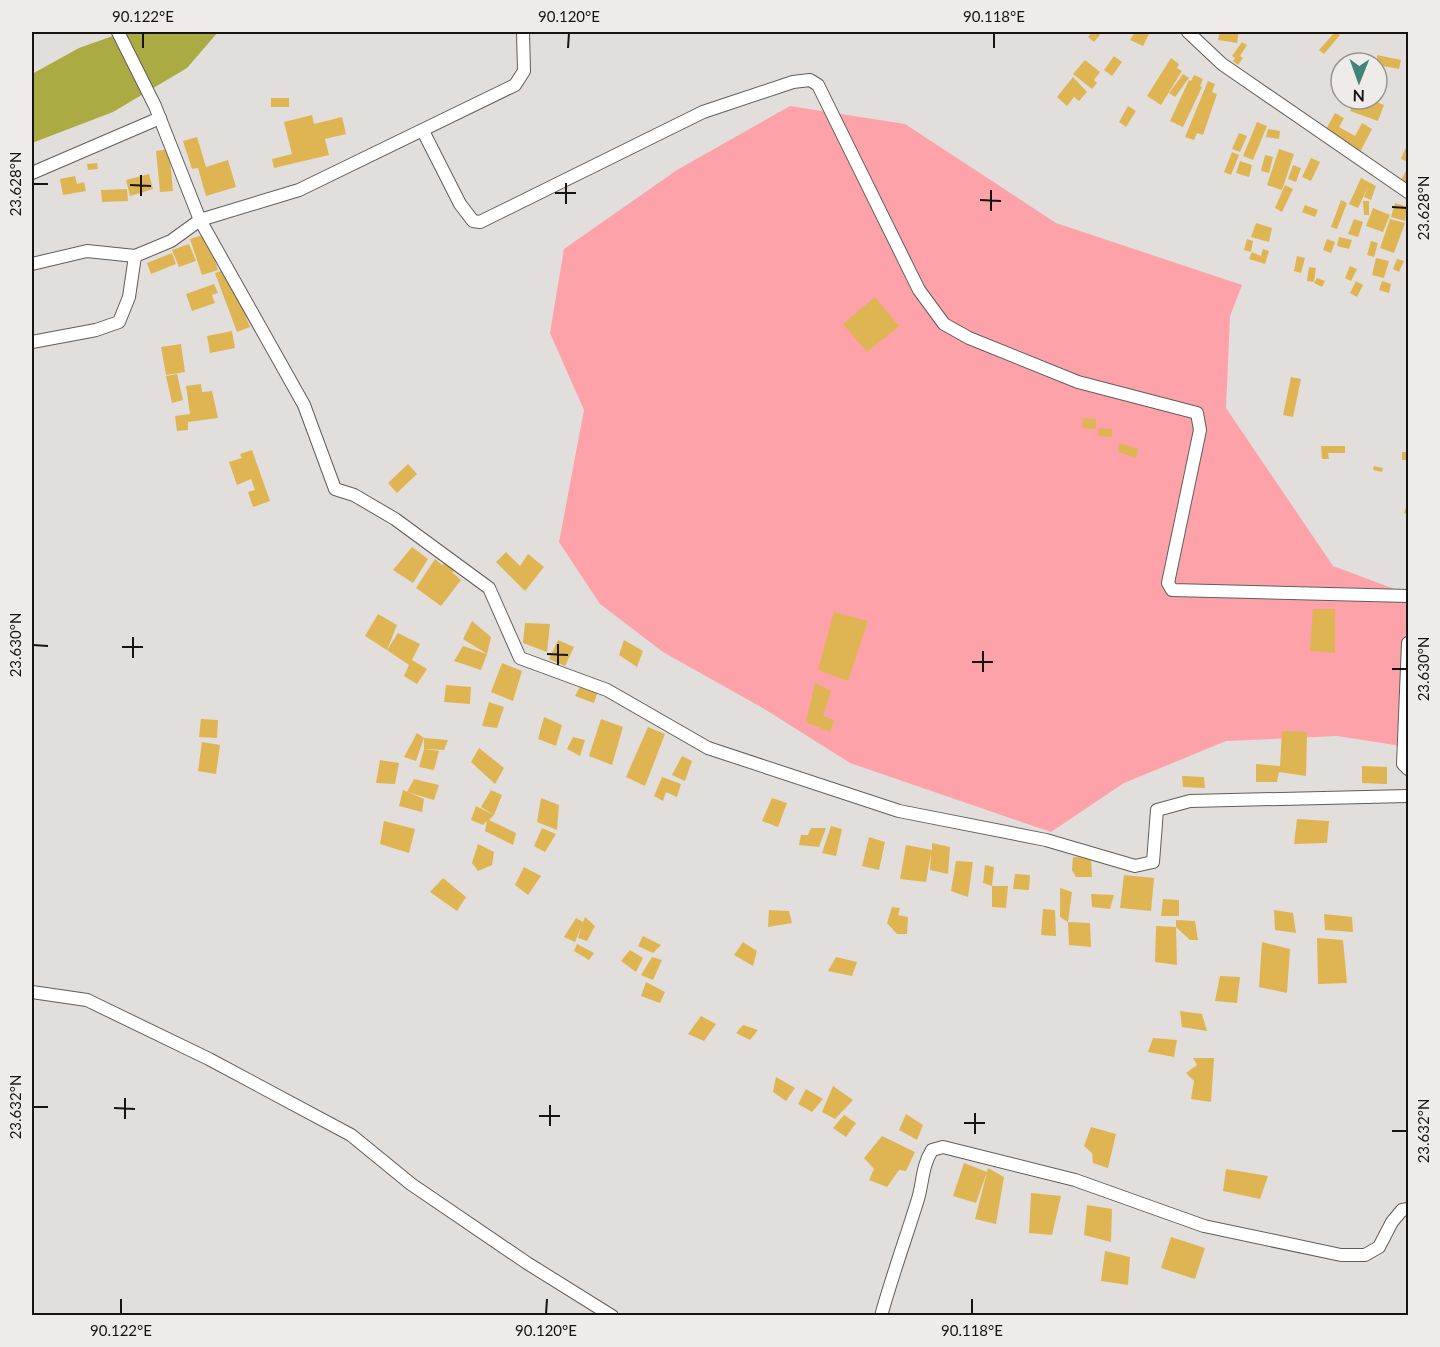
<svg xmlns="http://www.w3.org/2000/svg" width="1440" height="1347" viewBox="0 0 1440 1347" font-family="Lato,sans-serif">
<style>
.green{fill:#fda2a9}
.water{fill:#abab44}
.building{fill:#dfb554}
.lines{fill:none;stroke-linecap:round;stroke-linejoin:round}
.minor-casing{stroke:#615d5a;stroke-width:14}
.minor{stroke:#fff;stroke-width:12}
.ticks{fill:none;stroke:#151413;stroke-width:2}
.neatline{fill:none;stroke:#151413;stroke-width:2}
.ticks-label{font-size:15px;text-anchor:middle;fill:#151413}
</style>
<rect width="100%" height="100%" fill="#e2dedb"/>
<polygon class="green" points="790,106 905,124 1056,223 1242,285 1230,316 1226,408 1333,566 1408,594 1408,747 1337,736 1226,741 1124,783 1051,832 850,763 766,710 663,652 600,604 559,542 584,410 550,333 564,249 677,170"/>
<polygon class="water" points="124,32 218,32 187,68 113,112 32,143 32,74 79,48"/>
<g class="building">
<polygon points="1092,32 1102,32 1094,42 1088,37"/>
<polygon points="1135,32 1150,32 1143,46 1130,40"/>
<polygon points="1220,32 1239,32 1237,43 1218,40"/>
<polygon points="1335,32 1340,35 1324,54 1319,50"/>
<polygon points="1242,42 1247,45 1240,56 1243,58 1238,65 1233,61 1235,58 1232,56"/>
<polygon points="1377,55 1401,60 1399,69 1377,65"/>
<polygon points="1114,56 1122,62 1112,76 1104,70"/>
<polygon points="1171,58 1179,64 1177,68 1182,71 1161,105 1147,96"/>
<polygon points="1085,60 1100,72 1094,80 1097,83 1092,89 1073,74"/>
<polygon points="1183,74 1189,78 1175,97 1169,93"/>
<polygon points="1194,75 1203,79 1200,86 1202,87 1183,127 1170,121 1189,80 1191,81"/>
<polygon points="1073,77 1087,92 1079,101 1074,97 1067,106 1057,97"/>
<polygon points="1208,81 1215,84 1212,92 1217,94 1203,135 1197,133 1194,140 1185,137"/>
<rect x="271" y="98" width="18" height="9"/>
<polygon points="1355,99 1369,99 1384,105 1378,121 1350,111"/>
<polygon points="1128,106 1136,111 1126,127 1119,122"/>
<polygon points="1335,113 1344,118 1339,127 1355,136 1362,123 1372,129 1360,152 1324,133"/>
<polygon points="312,115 314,124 342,117 346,134 325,139 329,155 274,168 272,159 292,154 284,122"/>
<polygon points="1257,122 1267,126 1253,160 1243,156"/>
<polygon points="1268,129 1280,131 1279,139 1266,137"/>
<polygon points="1239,133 1247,136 1240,152 1232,149"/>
<polygon points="197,137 206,167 228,160 236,187 206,196 198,168 192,169 183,141"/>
<polygon points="169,149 173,191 160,192 156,151"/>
<polygon points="1279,149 1294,154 1282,190 1267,185"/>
<polygon points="1405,149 1408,150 1408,162 1401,159"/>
<polygon points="1232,152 1239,155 1231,175 1224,172"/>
<polygon points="1265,155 1273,157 1269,173 1261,171"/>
<polygon points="1311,158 1320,162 1311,181 1302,177"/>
<polygon points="1240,161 1252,165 1249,177 1236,173"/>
<polygon points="97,163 98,169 88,170 87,164"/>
<polygon points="1293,165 1301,168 1296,182 1288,179"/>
<polygon points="1407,169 1408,170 1408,186 1400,182"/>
<polygon points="149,174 153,189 130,196 126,180"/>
<polygon points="75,176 77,184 84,182 86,191 63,195 60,179"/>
<polygon points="1361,178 1376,186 1371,200 1364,197 1368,187 1358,208 1349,204"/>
<polygon points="1285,185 1293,189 1282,212 1275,208"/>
<polygon points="127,189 128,201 102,202 101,190"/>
<polygon points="1341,200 1347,203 1337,229 1331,227"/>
<polygon points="1363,201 1369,201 1369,215 1364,215"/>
<polygon points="1395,203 1408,207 1405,221 1391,217"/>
<polygon points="1305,205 1318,210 1315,217 1302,212"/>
<polygon points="1373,208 1390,215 1383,232 1366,226"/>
<polygon points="1354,219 1363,222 1358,237 1348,234"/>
<polygon points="1390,219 1405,223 1394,253 1380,248"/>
<polygon points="1256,223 1272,228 1269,242 1251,237"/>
<polygon points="206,234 218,270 202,275 190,239"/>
<polygon points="1339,237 1352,240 1349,249 1337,246"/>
<polygon points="1247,239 1253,241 1251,252 1244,250"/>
<polygon points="1327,239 1335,242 1331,253 1323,250"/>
<polygon points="1371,241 1378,243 1374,257 1367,255"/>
<polygon points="189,244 196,261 179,267 172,250"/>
<polygon points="1263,249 1269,251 1265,264 1249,259 1252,252 1261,256"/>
<polygon points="172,253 176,264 151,274 147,263"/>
<polygon points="1297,256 1305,258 1301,273 1294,271"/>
<polygon points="1376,258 1389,261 1384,278 1372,275"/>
<polygon points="1397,259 1404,261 1399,272 1393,269"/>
<polygon points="1350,266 1357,269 1351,281 1345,278"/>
<polygon points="1309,267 1316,268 1314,282 1307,281"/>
<polygon points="227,269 250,327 237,332 215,273"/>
<polygon points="1317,278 1325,281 1322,287 1314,283"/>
<polygon points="1356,281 1363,285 1357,297 1350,293"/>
<polygon points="1382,281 1391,284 1389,293 1379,290"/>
<polygon points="214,284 218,293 212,295 215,303 192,311 186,294"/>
<polygon points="875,297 899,326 867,352 843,324"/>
<polygon points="232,331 235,348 210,353 207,336"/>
<polygon points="181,344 185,372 166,375 161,347"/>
<polygon points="177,374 183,400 172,403 166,376"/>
<polygon points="1291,377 1301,379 1293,417 1283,415"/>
<polygon points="201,384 202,392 212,391 218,418 188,422 188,430 177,431 175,416 190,414 186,386"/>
<polygon points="1083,418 1096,419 1096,429 1082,428"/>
<polygon points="1099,428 1112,429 1112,437 1098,436"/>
<polygon points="1120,443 1138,449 1136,458 1118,452"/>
<polygon points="1321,446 1345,446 1345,453 1328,453 1329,459 1322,459"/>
<polygon points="252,450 270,501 253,507 248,492 255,490 251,479 237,485 229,462 242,458 240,454"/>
<rect x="1402" y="452" width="6" height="8"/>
<polygon points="408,464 417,474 397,493 388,483"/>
<polygon points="1374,466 1383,468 1382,472 1373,470"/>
<polygon points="1408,501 1408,515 1404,513"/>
<polygon points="412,547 428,559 413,583 393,570"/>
<polygon points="506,552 520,566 528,554 544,567 525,591 496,562"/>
<polygon points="435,559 442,565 446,563 456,569 452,572 461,580 441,606 416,588"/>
<polygon points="1313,609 1335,609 1335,653 1310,651"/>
<polygon points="834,612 868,621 848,681 818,670"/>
<polygon points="378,614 397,625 387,650 365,636"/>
<polygon points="472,621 491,637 487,654 481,670 454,661 463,646 487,654 463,639"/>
<polygon points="525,623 550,624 547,652 523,643"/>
<polygon points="398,633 420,644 412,660 427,669 417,684 404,676 409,665 387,650"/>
<polygon points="558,640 574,647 565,666 549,659"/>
<polygon points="624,640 643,651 637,667 619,655"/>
<polygon points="502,663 522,671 513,701 491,692"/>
<polygon points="815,683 831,691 823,716 834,720 830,732 806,722"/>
<polygon points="446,685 471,687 470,704 444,702"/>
<polygon points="581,685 598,691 594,703 575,696"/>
<polygon points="489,702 504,707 497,728 482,726"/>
<polygon points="544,717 562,725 556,746 538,739"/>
<polygon points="201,719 218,720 217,738 199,737"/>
<polygon points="601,719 623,727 612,765 589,756"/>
<polygon points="648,727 665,734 645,786 626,777"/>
<polygon points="1282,731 1307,732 1306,776 1279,772 1277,782 1256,782 1256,764 1280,766"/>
<polygon points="417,733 424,738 448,740 444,750 424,749 424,738 416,761 404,757"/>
<polygon points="573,737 585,740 580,756 567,749"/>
<polygon points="202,742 220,745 216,774 198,771"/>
<polygon points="479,748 504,768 495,784 471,762"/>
<polygon points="424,749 439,751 434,770 419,767"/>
<polygon points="682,756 692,761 685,781 672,775"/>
<polygon points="380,760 399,763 395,784 376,783"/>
<polygon points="1362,766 1387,767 1387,784 1362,783"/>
<polygon points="1182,776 1204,777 1205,788 1183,787"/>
<polygon points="662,777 681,784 677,797 666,792 663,801 654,796"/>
<polygon points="414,779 439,785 434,800 407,792"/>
<polygon points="403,790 424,799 422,812 399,806"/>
<polygon points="491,790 502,795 494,815 489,820 516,833 513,845 485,831 487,821 483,825 471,820 476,806 494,815 481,807"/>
<polygon points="541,798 559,805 557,830 537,822"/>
<polygon points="772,798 787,803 778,827 762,821"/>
<polygon points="1297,819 1329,821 1327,843 1294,844"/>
<polygon points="384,821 415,829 409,853 380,844"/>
<polygon points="831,826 842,829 836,856 822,853"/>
<polygon points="542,828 556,834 545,852 534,846"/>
<polygon points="811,828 826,828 819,847 799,845 801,835 808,835"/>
<polygon points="869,837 885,842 879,870 862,866"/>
<polygon points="932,843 950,847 948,874 930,870 931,853 926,882 900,879 906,845 932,850"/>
<polygon points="478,844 494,852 492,865 478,871 472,863"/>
<polygon points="1073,857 1091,858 1092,877 1076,877 1072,870"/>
<polygon points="956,861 973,862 968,897 951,891"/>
<polygon points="985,865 994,867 992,886 983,883"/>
<polygon points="524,867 541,876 528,895 515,885"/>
<polygon points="1015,874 1030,875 1029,890 1013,889"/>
<polygon points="1124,875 1154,878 1151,911 1120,908"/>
<polygon points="443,878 466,897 457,911 430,892"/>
<polygon points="992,886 1008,886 1006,908 992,907"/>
<polygon points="1060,888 1072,892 1068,922 1060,917"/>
<polygon points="1091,894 1114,895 1110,909 1092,907"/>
<polygon points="1163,899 1179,900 1179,916 1161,916"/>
<polygon points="892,907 900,908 898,915 908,917 907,934 897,934 887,923"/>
<polygon points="1043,909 1055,910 1056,936 1041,935"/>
<polygon points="769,910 789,911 792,923 768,927"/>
<polygon points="1274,910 1293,913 1296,933 1275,930"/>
<polygon points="1324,914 1352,917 1353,932 1325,930"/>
<polygon points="585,917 595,926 587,941 578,938 581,927 575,942 564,937 576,918 583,922"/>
<polygon points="1176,920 1195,921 1198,940 1190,940 1176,927"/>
<polygon points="1068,922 1090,923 1091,947 1069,945"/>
<polygon points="1156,926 1176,927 1177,965 1155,962"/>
<polygon points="643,936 661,945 653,953 638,946"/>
<polygon points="1317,938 1343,940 1347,983 1318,984"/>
<polygon points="743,942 757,951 753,966 734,955"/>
<polygon points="1262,942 1290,949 1287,993 1259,987"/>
<polygon points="577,944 594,953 589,960 574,951"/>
<polygon points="630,950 643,958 636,972 621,961"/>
<polygon points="652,957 662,960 653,980 641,975"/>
<polygon points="836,957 857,962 852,976 828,971"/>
<polygon points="1220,976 1240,977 1237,1003 1215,1001"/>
<polygon points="646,982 665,992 660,1003 641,996"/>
<polygon points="1180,1011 1202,1014 1207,1031 1182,1027"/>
<polygon points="701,1016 716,1024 704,1041 688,1034"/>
<polygon points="743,1025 758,1030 750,1040 736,1033"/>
<polygon points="1153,1038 1177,1040 1174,1057 1148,1052"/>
<polygon points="1193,1058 1214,1058 1211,1102 1191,1099 1194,1081 1186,1073 1197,1065"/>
<polygon points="776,1077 795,1088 786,1101 773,1092"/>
<polygon points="833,1086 853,1100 835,1119 822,1112"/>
<polygon points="806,1089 823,1099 812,1112 798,1104"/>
<polygon points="906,1114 923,1125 917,1140 899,1130"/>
<polygon points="844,1115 856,1123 846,1137 833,1128"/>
<polygon points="1091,1127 1116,1134 1108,1168 1093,1163 1092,1153 1084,1146"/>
<polygon points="882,1136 915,1152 906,1171 899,1170 887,1187 869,1180 874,1169 864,1158"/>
<polygon points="964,1163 987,1172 988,1168 1004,1177 996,1224 975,1219 987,1172 976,1203 953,1196"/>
<polygon points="1226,1169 1268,1176 1260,1199 1223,1191"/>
<polygon points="1031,1193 1061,1196 1052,1235 1029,1233"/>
<polygon points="1087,1205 1112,1209 1111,1242 1084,1235"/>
<polygon points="1171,1237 1205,1248 1195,1279 1161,1268"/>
<polygon points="1105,1251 1130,1257 1128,1285 1101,1281"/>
</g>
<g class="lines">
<defs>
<g id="minor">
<polyline points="118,32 155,106 200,220 304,405 335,489 354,495 395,519 489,588 520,658 607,690 708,748 899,811 1046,840 1135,866 1153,862 1157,810 1190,801 1408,796"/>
<polyline points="1188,32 1222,64 1408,192"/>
<polyline points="423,131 460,204 473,221 480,222 703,112 793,82 810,80 818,85 919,290 944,324 969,338 1078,382 1197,413 1200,430 1168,583 1172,590 1408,596"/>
<polyline points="32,173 160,118"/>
<polyline points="32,264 87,251 135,256 171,241 200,220 299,190 515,85 524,71 523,32"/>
<polyline points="32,342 96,330 119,322 129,297 135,256"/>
<polyline points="1408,643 1403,764 1408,769"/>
<polyline points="32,992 87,1000 209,1059 351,1135 411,1184 527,1263 612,1316"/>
<path d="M 881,1316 C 892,1276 906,1238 918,1199 C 923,1182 922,1166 932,1150 L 943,1147 L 1075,1180 L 1204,1226 L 1341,1255 L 1365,1255 L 1379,1247 L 1392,1222 L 1402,1210 L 1408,1209"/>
</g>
</defs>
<use href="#minor" class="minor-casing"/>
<use href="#minor" class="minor"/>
</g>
<path class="ticks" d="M 143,48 L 143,33M 568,48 L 569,33M 994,48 L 994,33M 33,184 L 48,184M 130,185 L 151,186M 555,193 L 576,193M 141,196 L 141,175M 980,200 L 1001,201M 566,204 L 566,183M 1392,207 L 1407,208M 991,211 L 991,190M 33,645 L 48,646M 122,647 L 143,647M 547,654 L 568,655M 133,658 L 133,637M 972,662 L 993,662M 558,665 L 558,644M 1392,669 L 1407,669M 983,672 L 983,651M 33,1107 L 48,1107M 114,1108 L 135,1109M 539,1116 L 560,1116M 125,1119 L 125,1098M 964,1123 L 985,1123M 550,1126 L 550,1105M 1392,1131 L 1407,1131M 975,1134 L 975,1113M 121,1314 L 121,1299M 546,1314 L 547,1299M 972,1314 L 972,1299"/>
<rect width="1440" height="1347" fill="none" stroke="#efebe8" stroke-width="66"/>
<g transform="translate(1359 81) rotate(181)"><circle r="28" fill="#efebe8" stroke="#989593" stroke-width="1.5"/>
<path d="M0-4.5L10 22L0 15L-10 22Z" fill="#408477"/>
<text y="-9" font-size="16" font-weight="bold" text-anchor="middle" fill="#151413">N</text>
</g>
<rect x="33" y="33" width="1374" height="1281" class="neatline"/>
<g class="ticks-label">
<text x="143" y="22">90.122°E</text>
<text x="569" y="22">90.120°E</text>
<text x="994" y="22">90.118°E</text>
<text transform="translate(16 184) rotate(-90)" y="5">23.628°N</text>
<text transform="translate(1424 208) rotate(-90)" y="5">23.628°N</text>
<text transform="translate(16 645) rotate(-90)" y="5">23.630°N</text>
<text transform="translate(1424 669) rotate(-90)" y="5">23.630°N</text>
<text transform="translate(16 1107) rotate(-90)" y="5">23.632°N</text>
<text transform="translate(1424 1131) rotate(-90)" y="5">23.632°N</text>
<text x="121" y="1336">90.122°E</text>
<text x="546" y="1336">90.120°E</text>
<text x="972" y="1336">90.118°E</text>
</g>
</svg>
